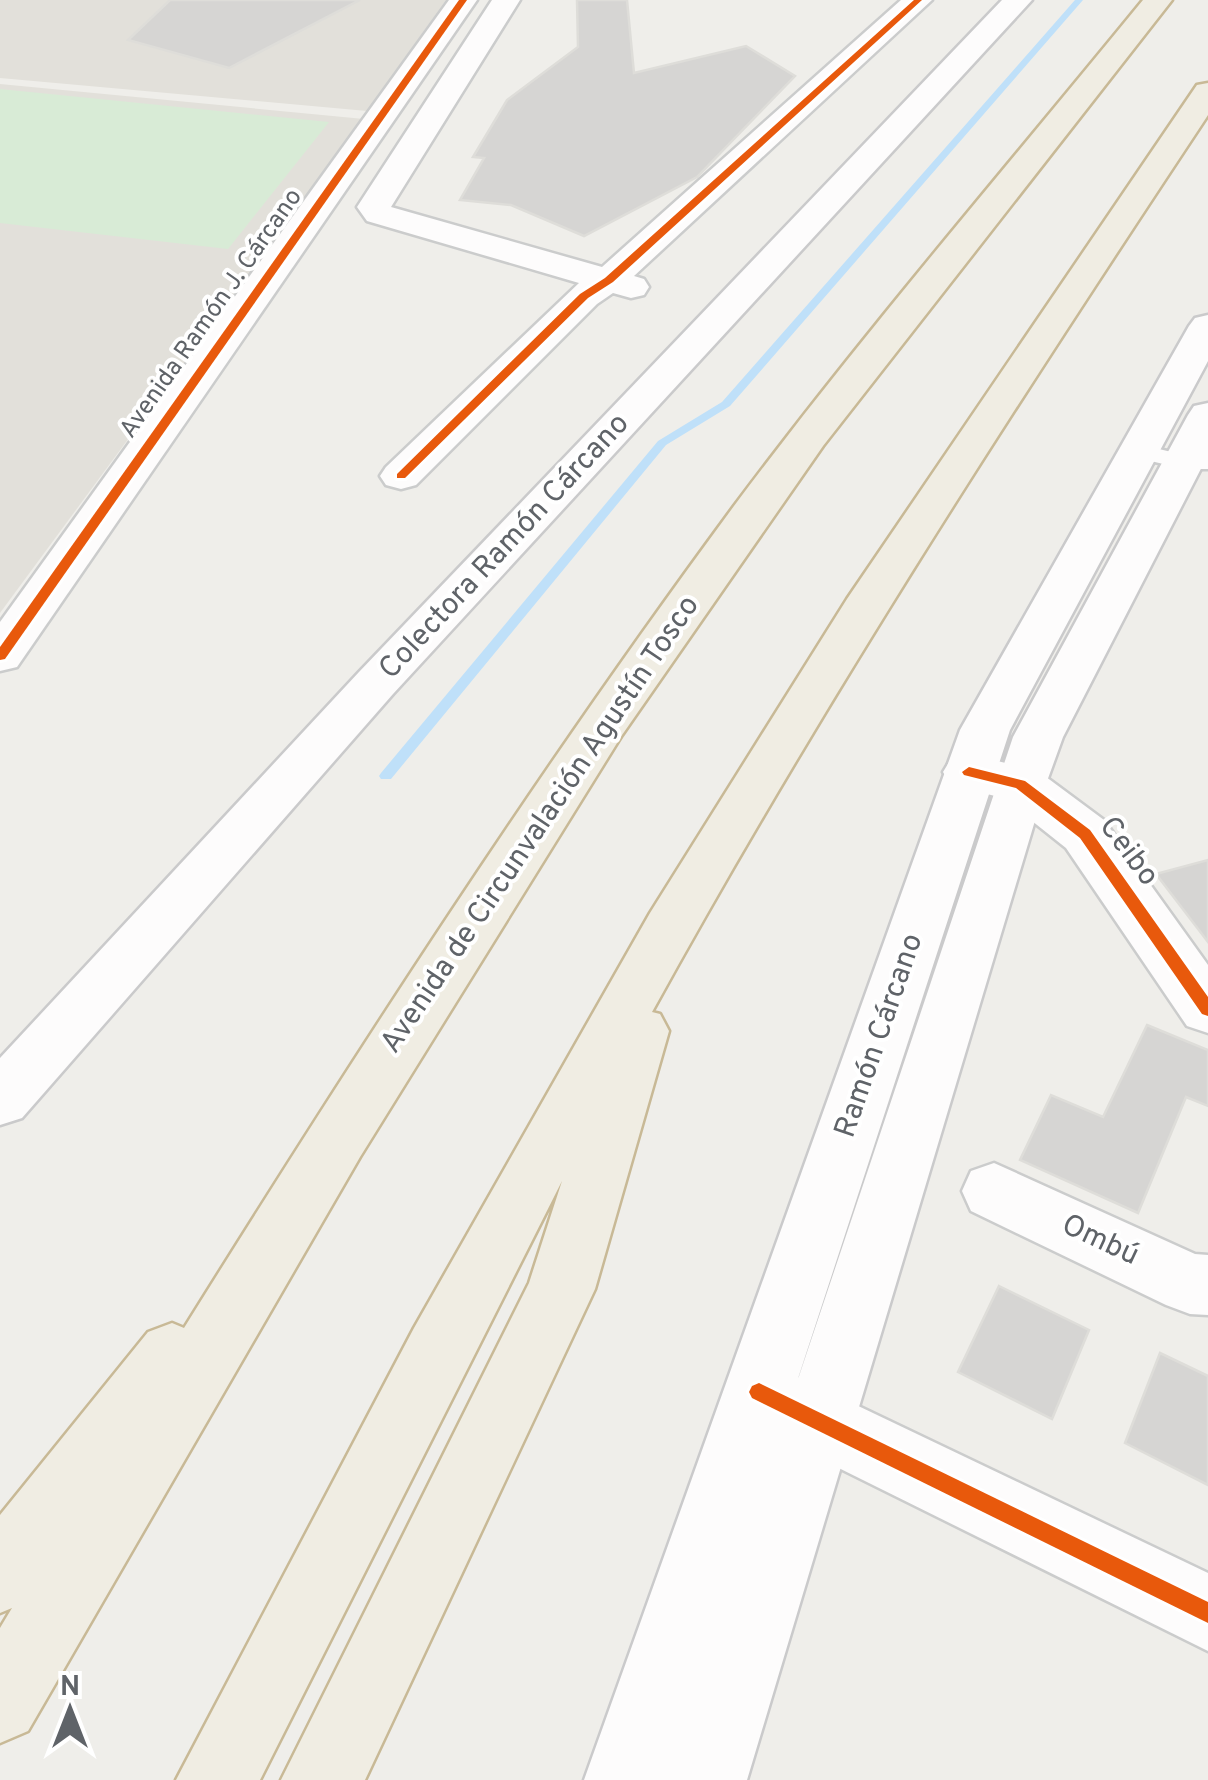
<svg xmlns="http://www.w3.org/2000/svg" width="1208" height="1780" viewBox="0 0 1208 1780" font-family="Overpass,sans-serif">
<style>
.education{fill:#e2e0da}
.green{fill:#d8ebd6}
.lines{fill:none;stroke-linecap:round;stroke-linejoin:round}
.stream{fill:#bfe0f9;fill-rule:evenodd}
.building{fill:#d6d5d3;stroke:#deddd9;stroke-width:2.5}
.service-casing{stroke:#cbcccc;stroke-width:5}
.minor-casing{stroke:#cbcccc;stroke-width:5}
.secondary-casing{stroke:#cacacb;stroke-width:5}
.motorway-casing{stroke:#c8b996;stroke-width:5}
.service{fill:#fdfcfc;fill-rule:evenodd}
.minor{fill:#fdfcfc;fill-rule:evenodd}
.secondary{fill:#fdfcfc;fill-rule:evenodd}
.motorway{fill:#f0ede3;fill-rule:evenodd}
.cycleway-casing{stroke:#fff;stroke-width:6}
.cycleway{fill:#e8590c;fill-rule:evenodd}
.labels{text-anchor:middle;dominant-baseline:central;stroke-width:8;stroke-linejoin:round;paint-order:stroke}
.far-street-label{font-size:25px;fill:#5f6368;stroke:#fff}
.street-label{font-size:30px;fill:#5f6368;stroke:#fff}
</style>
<rect width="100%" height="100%" fill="#efeeea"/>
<g class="education">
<polygon points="0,0 446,0 367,111 0,78"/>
<polygon points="0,84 364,119 0,613"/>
</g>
<polygon class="green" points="0,89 329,122 228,249 0,223"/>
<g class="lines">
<polygon class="stream" points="1075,0 1083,0 730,406 666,445 391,779 381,779 379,776 381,773 658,441 722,402"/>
</g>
<g class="building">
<polygon points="170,0 360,0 229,68 128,40"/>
<polygon points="577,0 627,0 634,73 746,46 795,76 697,177 584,236 511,205 460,200 484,158 473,157 507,100 578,47"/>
<polygon points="1208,860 1208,942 1156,874"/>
<polygon points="1147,1025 1208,1050 1208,1106 1186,1097 1138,1213 1020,1160 1051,1095 1103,1117"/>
<polygon points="999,1286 1089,1330 1052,1419 958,1372"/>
<polygon points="1160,1353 1208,1376 1208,1485 1125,1443"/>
</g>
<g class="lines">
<defs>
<polygon id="service" points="1138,444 1184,455 1208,455 1208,469 1184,469 1130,456 1127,451"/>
<g id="minor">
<polygon points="449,0 477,0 17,667 0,671 0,622"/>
<polygon points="492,0 520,0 391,207 602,267 901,0 932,0 634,276 644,279 649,287 644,295 631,298 613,293 597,304 416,485 401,489 386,485 380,476 386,467 579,283 367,221 357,207"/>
<polygon points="969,754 1038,771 1104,820 1208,965 1208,1033 1187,1026 1066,848 1003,798 951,785 943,772 951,759"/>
<polygon points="994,1163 1195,1254 1208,1255 1208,1315 1190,1314 1166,1305 971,1211 962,1191 971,1171"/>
<polygon points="785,1371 1208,1573 1208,1651 760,1429 750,1405 760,1381"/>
</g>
<g id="secondary">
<polygon points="1002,0 1032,0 393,694 22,1118 0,1125 0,1058 359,672"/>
<polygon points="1208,315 1208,361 1010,730 787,1412 1013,737 1188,415 1194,406 1208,403 1208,455 1063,737 1046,784 747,1780 584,1780 960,730 1189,326 1195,318"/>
</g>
<g id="motorway">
<path d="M 1143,0 L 1172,0 L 823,446 L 622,735 L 360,1157 L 28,1731 L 0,1743 L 0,1628 L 12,1608 L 0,1613 L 0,1515 L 148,1332 L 172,1323 L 184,1328 C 359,1048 538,771 734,506 C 864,332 1006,168 1143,0 Z"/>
<path d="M 1208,83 L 1208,115 C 1013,409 822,703 652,1012 L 660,1014 L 669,1031 L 595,1289 L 365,1780 L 281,1780 L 529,1283 L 562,1181 L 260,1780 L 176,1780 L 414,1328 L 650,913 L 847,599 L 1197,85 Z"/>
</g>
</defs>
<use href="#service" class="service-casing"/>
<use href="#minor" class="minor-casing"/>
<use href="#secondary" class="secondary-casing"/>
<use href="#motorway" class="motorway-casing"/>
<use href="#service" class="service"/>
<use href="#minor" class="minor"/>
<use href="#secondary" class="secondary"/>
<use href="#motorway" class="motorway"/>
<defs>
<g id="cycleway">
<polygon points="459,0 467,0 5,659 0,660 0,647"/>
<polygon points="914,0 922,0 613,282 588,298 405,478 397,478 397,474 580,294 605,278"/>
<polygon points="969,767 1025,781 1090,830 1208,997 1208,1016 1202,1014 1080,838 1016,788 964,775 962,772"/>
<polygon points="759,1383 1208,1602 1208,1623 752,1398 749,1392 752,1386"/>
</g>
</defs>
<use href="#cycleway" class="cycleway-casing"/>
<use href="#cycleway" class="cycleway"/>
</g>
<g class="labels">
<g class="far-street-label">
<text transform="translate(212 314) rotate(-55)">Avenida Ramón J. Cárcano</text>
</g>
<g class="street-label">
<text transform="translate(505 547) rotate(-47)">Colectora Ramón Cárcano</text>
<text transform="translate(541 825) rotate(-56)">Avenida de Circunvalación Agustín Tosco</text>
<text transform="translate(1128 852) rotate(53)">Ceibo</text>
<text transform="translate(880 1036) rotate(-71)">Ramón Cárcano</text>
<text transform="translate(1100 1241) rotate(25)">Ombú</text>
</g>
</g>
<g transform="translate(70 1710)" stroke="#ffffff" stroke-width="8" paint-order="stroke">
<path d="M0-8L18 38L0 25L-18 38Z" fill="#5f6368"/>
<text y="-15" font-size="28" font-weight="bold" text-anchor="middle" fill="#5f6368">N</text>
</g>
</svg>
